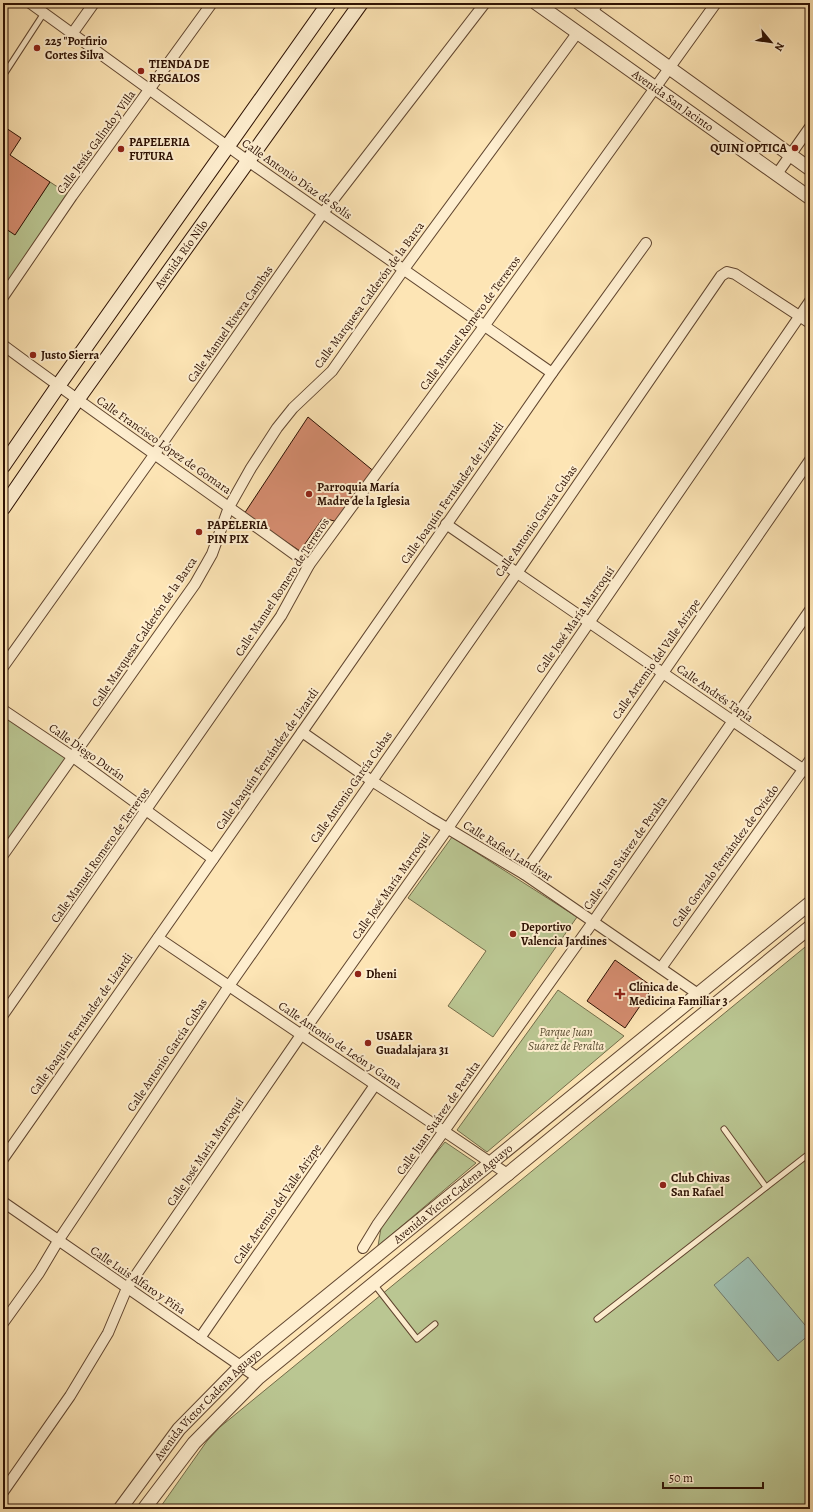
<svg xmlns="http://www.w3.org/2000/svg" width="813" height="1512" viewBox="0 0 813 1512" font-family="Alegreya,serif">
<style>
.green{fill:#bac692;stroke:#746c4a}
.water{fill:#9fbfb1;stroke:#71796b}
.building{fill:#d48c6f;stroke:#2d1103}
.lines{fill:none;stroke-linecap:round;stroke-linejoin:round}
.service-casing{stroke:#614630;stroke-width:7}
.minor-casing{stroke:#614630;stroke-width:12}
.tertiary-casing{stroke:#614630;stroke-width:15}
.secondary-casing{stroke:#2d1103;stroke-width:16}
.service{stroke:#feeecf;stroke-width:5}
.minor{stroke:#feeecf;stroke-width:10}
.tertiary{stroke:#feeecf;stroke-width:13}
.secondary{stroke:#feeecf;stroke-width:14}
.poi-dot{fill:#8f2418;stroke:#feeecf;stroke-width:1.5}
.labels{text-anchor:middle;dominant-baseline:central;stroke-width:4;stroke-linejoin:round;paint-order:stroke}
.poi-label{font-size:12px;font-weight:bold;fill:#2d1103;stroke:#feeecf;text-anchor:start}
.street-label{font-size:12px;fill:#2d1103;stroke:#feeecf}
.park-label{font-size:12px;font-style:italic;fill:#5e5035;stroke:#feeecf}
</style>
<rect width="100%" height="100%" fill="#fde5b5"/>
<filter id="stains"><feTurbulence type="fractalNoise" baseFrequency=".005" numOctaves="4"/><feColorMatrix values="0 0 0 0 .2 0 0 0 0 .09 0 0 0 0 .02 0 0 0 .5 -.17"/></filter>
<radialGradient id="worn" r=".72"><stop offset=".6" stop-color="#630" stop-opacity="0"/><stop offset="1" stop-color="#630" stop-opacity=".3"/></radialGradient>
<g class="green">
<polygon points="50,182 70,195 3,294 3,227 15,234"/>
<polygon points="3,716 67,758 3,847"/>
<polygon points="452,837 577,917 493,1037 448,1006 486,951 408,898"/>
<polygon points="810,943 810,1509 159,1509 207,1441 220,1427"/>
<polygon points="558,990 624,1036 487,1152 457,1130"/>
<polygon points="445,1142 476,1163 378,1246 381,1228 394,1204"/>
</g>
<polygon class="water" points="748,1257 810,1331 810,1334 778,1361 714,1285"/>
<g class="building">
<polygon points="3,126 21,138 10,155 50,182 15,235 3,227"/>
<polygon points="308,417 376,473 338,522 323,518 300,551 244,514"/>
<polygon points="615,960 653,987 625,1028 587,1001"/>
</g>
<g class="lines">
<defs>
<g id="service">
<polyline points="3,76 44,13"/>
<polyline points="724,1129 766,1187"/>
<polyline points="374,1284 417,1339 435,1324"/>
<polyline points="597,1319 810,1153"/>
</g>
<g id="minor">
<polyline points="30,3 248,161 552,373"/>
<polyline points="592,12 598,3"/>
<polyline points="72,34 94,3"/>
<polyline points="777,174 810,127"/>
<polyline points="3,297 72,196 212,3"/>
<path d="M 3,345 C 104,420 208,491 309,565"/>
<polyline points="446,524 810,774"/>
<polyline points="3,667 154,455 323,213 485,3"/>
<polyline points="3,710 73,757 213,859"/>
<polyline points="302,732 372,781 430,818 524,874 698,994"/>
<polyline points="3,855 195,584 212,554 229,507 251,468 277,428 293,408 332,371 404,269 578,32"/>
<polyline points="524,874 810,460"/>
<polyline points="158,938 509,1175"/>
<polyline points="661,968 810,760"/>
<polyline points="3,1015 281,616 309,565 485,325 716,3"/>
<polyline points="3,1159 302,732 552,373 646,243"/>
<polyline points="3,1202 258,1378"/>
<polyline points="363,1248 377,1225 593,922 810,610"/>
<polyline points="3,1323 39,1273 58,1241 229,986 517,573 721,276 727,272 735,274 810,323"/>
<polyline points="200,1338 375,1085"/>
<polyline points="3,1492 70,1396 108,1333 127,1288 301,1035 448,828 810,301"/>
</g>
<g id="tertiary">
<path id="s1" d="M 536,3 L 810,198"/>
<polyline points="579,3 810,169"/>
<path id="s2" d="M 120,1509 L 179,1429 L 241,1366 L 810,903"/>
<polyline points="144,1509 194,1443 258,1378 810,927"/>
</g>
<g id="secondary">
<polyline points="3,466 58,386 329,3"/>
<path id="s3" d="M 3,508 L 77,400 L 361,3"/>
</g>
</defs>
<use href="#service" class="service-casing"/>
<use href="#minor" class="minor-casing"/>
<use href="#tertiary" class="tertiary-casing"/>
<use href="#secondary" class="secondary-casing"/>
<use href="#service" class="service"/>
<use href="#minor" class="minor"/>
<use href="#tertiary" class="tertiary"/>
<use href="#secondary" class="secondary"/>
</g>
<g class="poi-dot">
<circle cx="37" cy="48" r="4"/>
<circle cx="141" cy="71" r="4"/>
<circle cx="795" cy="148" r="4"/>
<circle cx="121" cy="149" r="4"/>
<circle cx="33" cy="355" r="4"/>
<circle cx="309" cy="494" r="4"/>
<circle cx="199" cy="532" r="4"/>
<circle cx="513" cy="934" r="4"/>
<circle cx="358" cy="974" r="4"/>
<path d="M618 988h4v4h4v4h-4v4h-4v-4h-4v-4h4z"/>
<circle cx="368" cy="1043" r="4"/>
<circle cx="663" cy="1185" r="4"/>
</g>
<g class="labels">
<g class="poi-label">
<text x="45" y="41">225 "Porfirio<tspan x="45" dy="14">Cortes Silva</tspan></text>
<text x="149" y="64">TIENDA DE<tspan x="149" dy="14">REGALOS</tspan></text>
<text x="129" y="142">PAPELERIA<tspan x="129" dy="14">FUTURA</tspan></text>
<text x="787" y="148" text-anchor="end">QUINI OPTICA</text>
<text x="41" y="355">Justo Sierra</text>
<text x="317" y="487">Parroquia María<tspan x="317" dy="14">Madre de la Iglesia</tspan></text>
<text x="207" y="525">PAPELERIA<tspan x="207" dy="14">PIN PIX</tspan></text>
<text x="521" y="927">Deportivo<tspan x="521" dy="14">Valencia Jardines</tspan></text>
<text x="366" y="974">Dheni</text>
<text x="629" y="987">Clínica de<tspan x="629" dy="14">Medicina Familiar 3</tspan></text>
<text x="376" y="1036">USAER<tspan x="376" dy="14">Guadalajara 31</tspan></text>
<text x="671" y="1178">Club Chivas<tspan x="671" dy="14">San Rafael</tspan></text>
</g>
<g class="street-label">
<text stroke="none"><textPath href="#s1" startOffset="168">Avenida San Jacinto</textPath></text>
<text transform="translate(96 142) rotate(-54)">Calle Jesús Galindo y Villa</text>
<text transform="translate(297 179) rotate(35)">Calle Antonio Díaz de Solís</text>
<text stroke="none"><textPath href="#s3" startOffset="310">Avenida Río Nilo</textPath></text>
<text transform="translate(369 295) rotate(-54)">Calle Marquesa Calderón de la Barca</text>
<text transform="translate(470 323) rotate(-54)">Calle Manuel Romero de Terreros</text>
<text transform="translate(230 324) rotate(-55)">Calle Manuel Rivera Cambas</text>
<text transform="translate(164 445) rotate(35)">Calle Francisco López de Gomara</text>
<text transform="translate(452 493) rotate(-55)">Calle Joaquín Fernández de Lizardi</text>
<text transform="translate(536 521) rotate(-55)">Calle Antonio García Cubas</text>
<text transform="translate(282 587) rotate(-57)">Calle Manuel Romero de Terreros</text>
<text transform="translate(575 620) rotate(-55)">Calle José María Marroquí</text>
<text transform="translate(144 632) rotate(-56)">Calle Marquesa Calderón de la Barca</text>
<text transform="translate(656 659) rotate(-55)">Calle Artemio del Valle Arizpe</text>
<text transform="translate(715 693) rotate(35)">Calle Andrés Tapia</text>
<text transform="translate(87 752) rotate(35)">Calle Diego Durán</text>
<text transform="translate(267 759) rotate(-55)">Calle Joaquín Fernández de Lizardi</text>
<text transform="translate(351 787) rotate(-55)">Calle Antonio García Cubas</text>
<text transform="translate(508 851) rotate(32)">Calle Rafael Landívar</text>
<text transform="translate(625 853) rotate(-55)">Calle Juan Suárez de Peralta</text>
<text transform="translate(100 855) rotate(-55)">Calle Manuel Romero de Terreros</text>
<text transform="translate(725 856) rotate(-54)">Calle Gonzalo Fernández de Oviedo</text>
<text transform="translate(391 886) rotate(-55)">Calle José María Marroquí</text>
<text transform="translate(81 1024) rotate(-55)">Calle Joaquín Fernández de Lizardi</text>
<text transform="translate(340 1045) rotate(34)">Calle Antonio de León y Gama</text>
<text transform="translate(167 1055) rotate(-56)">Calle Antonio García Cubas</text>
<text transform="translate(438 1118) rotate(-55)">Calle Juan Suárez de Peralta</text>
<text transform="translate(205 1152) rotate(-56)">Calle José María Marroquí</text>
<text stroke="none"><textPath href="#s2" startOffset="461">Avenida Víctor Cadena Aguayo</textPath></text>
<text transform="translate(277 1204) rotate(-55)">Calle Artemio del Valle Arizpe</text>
<text transform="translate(138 1280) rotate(34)">Calle Luis Alfaro y Piña</text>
<text stroke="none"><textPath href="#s2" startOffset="137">Avenida Víctor Cadena Aguayo</textPath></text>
</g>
<g class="park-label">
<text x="566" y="1032">Parque Juan<tspan x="566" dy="14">Suárez de Peralta</tspan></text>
</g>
</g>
<rect width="813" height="1512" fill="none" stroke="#fde5b5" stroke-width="16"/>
<rect x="4" y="4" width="805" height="1504" fill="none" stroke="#2d1103" stroke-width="2"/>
<rect x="8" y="8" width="797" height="1496" fill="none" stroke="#2d1103"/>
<g transform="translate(771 42) rotate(119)" stroke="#feeecf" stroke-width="3" paint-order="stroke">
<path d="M0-3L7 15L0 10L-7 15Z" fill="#2d1103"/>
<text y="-6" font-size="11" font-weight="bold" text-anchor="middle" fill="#2d1103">N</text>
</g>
<path d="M663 1482v6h100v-6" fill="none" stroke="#2d1103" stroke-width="2"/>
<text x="669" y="1482" font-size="12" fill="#2d1103" stroke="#feeecf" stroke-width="3" paint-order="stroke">50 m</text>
<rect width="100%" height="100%" filter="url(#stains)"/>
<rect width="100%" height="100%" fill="url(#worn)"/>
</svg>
